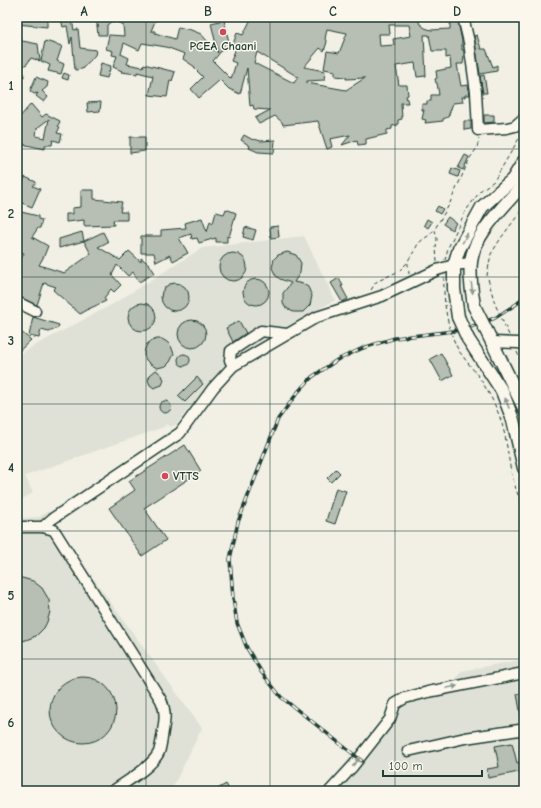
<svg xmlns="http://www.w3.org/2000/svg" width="541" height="808" viewBox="0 0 541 808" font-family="'Comic Neue',sans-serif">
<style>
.built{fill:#e0e1d6}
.building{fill:#b7beb3;stroke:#1f3d34;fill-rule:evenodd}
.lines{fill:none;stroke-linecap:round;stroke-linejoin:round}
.minor-casing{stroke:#1f3d34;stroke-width:13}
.major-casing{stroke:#1f3d34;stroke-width:15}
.path{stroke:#1f3d34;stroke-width:1;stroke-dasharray:4 3;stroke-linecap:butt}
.minor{stroke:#fbf7ec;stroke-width:10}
.major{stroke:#fbf7ec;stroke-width:12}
.rail-casing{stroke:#1f3d34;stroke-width:3.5}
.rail{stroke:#fbf7ec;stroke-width:2;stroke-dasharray:6;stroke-linecap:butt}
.major-bridge-casing{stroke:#1f3d34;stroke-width:15;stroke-linecap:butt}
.major-bridge{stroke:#fbf7ec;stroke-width:12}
.oneway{fill:#8d9a90}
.grid{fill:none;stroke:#1f3d34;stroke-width:1;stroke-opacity:0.55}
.poi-dot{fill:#d1495b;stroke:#fbf7ec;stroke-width:1.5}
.labels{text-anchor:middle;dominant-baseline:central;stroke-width:3;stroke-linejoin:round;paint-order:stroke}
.poi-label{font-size:12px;font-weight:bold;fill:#1f3d34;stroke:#fbf7ec}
.neatline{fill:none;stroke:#1f3d34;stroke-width:1.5}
.grid-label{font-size:13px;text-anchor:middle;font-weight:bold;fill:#1f3d34}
</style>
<rect width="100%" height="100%" fill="#f2f0e5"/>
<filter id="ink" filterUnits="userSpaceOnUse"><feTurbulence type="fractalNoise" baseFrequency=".025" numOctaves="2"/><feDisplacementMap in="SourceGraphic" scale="8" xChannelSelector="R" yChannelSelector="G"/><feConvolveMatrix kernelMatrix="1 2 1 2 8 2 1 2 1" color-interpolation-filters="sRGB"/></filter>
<g filter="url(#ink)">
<g class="built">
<polygon points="304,236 335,300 282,330 273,337 236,358 234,358 225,364 176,425 170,427 166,424 164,427 25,476 33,493 17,502 17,355 113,304 202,248"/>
<polygon points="48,511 56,527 202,728 171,791 17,791 17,518 39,517"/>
<polygon points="524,659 524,791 322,791 380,722 397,710 408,703 447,694 461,671"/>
</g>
<g class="building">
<polygon points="17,17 47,18 47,27 17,24"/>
<path d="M 97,17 L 151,17 L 156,19 L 151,31 L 155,31 L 155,33 L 175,39 L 178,27 L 191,30 L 201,34 L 218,53 L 211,23 L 224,20 L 230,47 L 222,50 L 213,61 L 231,79 L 236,63 L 231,61 L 237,45 L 232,47 L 237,33 L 243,35 L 252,17 L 420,17 L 419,23 L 425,28 L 431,30 L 450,29 L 450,24 L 451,23 L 451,17 L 457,17 L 462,41 L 462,50 L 464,50 L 464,55 L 463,64 L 457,64 L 461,86 L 468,85 L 470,95 L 465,95 L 465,97 L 462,97 L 463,102 L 453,103 L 448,117 L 443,119 L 443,121 L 425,123 L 426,120 L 422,119 L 424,110 L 422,110 L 422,104 L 427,104 L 427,101 L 431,101 L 431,95 L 439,95 L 437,83 L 436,83 L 435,79 L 437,78 L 436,71 L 451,68 L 450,57 L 446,58 L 446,51 L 432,51 L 429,35 L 424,35 L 426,76 L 417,77 L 415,63 L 396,66 L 399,85 L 407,85 L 408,95 L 406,96 L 408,103 L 401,103 L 402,119 L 398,120 L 398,125 L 392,126 L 392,129 L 387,130 L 387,134 L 366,139 L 366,144 L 358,145 L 357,140 L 342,145 L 350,135 L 330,139 L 332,147 L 327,149 L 318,121 L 283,125 L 282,122 L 275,116 L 259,124 L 255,118 L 270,110 L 254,109 L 253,105 L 250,106 L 247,68 L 240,94 L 229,89 L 220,80 L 199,98 L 191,89 L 203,77 L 194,68 L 195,67 L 183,59 L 185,54 L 166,47 L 142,43 L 139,50 L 124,43 L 121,54 L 129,58 L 127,64 L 143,67 L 144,64 L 175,72 L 172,81 L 170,80 L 167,97 L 149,95 L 153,76 L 137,72 L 137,74 L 121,72 L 122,71 L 113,67 L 117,56 L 112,55 L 113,51 L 106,49 L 109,35 L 124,36 L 123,25 L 113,20 L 107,25 L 107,35 L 98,35 L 97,26 L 99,26 L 97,26 ZM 389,25 L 409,25 L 411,36 L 393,39 L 394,45 L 380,46 L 379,34 L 390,34 ZM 327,29 L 347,33 L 339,53 L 327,51 L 324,69 L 335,71 L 335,76 L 346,77 L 346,79 L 365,78 L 346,90 L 307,83 L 307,81 L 324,80 L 325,71 L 304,67 L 320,48 L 324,51 L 327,42 L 325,39 ZM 257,52 L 298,77 L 294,83 L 254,63 Z"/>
<polygon points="61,19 72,20 74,30 78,29 80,48 96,50 95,55 82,69 75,70 72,37 70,44 67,26 63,27"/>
<polygon points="477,35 481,49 486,49 493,67 497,65 497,71 480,74 474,36"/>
<polygon points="17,40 38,44 40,61 31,58 27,64 23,66 24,77 17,77"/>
<polygon points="45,41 62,46 57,61 64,64 61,74 48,71 50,65 41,61"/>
<polygon points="101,63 111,66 107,78 98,76"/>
<polygon points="64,73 69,75 68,80 62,78"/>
<polygon points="484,75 487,93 483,93 480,76"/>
<polygon points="36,77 48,82 47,87 42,91 48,97 44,102 36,96 38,93 34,94 30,91"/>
<polygon points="101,102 100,111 88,112 87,103"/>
<path d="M 31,104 L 42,117 L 46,114 L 60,121 L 58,126 L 60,127 L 57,133 L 62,134 L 60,142 L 53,140 L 52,145 L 45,145 L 45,149 L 17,143 L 17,118 L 19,118 ZM 49,119 L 45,138 L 36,136 L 37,128 Z"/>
<polygon points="484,115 494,115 494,122 484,123"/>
<polygon points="464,121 471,121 471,129 464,130"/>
<polygon points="244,135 253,140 254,139 261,141 275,140 274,153 258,152 249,148 250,146 241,140"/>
<polygon points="130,137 145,137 145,151 130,153"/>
<polygon points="465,155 469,157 463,170 458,168"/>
<polygon points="452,168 460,171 458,177 450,174"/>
<polygon points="25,177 36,182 33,186 40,189 32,207 17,201 17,196"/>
<polygon points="81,190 94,190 94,199 122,202 120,212 127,212 127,220 113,220 114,225 84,226 84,220 66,222 66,214 72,214 72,208 81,207"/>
<polygon points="438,206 443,209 440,214 435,211"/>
<polygon points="226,209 236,213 229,237 227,236 227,242 216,242 216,238 199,243 197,238 192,239 191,234 179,238 188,253 173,261 170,255 156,262 154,253 141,253 141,236 161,236 161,230 186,228 185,223 202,218 207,232 210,221 213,223 216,212 224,214"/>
<polygon points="17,211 38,216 38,219 42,220 40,228 38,228 32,237 48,246 44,256 39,265 64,273 91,254 84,241 103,232 108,242 98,247 120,260 129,251 141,262 141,258 149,264 155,273 139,282 133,272 128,276 117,265 112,275 121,285 114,292 111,289 104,298 106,301 84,311 84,312 80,314 53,290 56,287 44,283 37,305 17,296 17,262 19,262 24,253 17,251"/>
<polygon points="448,217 456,223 452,230 443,224"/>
<polygon points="427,219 432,222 428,228 424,225"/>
<polygon points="278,226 279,237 271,238 270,227"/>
<polygon points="245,227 256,230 253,240 243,237"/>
<polygon points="82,232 84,241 59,248 59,239"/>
<polygon points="287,252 296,255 301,263 300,273 294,282 303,284 308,287 312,296 310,305 303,312 293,312 285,307 283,303 283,293 291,283 280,279 276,276 272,268 274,259 278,255"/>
<circle cx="233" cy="267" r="14"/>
<polygon points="339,278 343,286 341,286 348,299 342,302 331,283"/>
<circle cx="256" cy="292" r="13"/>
<circle cx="175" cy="297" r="14"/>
<circle cx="142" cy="317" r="14"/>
<polygon points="33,317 59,325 58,328 49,332 41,330 39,338 29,336"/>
<circle cx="192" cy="334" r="14"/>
<polygon points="239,321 246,333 233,342 226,328"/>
<polygon points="21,332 31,340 17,353 17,337"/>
<polygon points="157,339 162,339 167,342 171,346 174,354 170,362 166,366 157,368 150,364 146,360 144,355 145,349 147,344 151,341"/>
<polygon points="441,353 453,375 442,381 430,359"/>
<circle cx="184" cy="360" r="6"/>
<polygon points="156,370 162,375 164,380 162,385 154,388 150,385 148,380 150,375"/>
<polygon points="197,377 203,384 185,402 178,396"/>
<circle cx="165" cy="407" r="6"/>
<polygon points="185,445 201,471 144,508 166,540 142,556 109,508 135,490 129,481"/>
<polygon points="336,469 340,473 331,482 327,478"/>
<polygon points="336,488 346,491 335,524 326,521"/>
<polygon points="17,578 22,578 33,581 42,588 49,600 50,612 47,622 44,628 36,636 26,640 17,642"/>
<circle cx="83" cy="710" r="33"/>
<polygon points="524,693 524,716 521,716 517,694"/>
<polygon points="512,743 517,763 524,761 524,771 488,778 487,769 499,767 495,746"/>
<polygon points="226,784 230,791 214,791"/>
</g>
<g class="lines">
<defs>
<g id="minor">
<polyline points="463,17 469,42 476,92 478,130 507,128 515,126 524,118"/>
<polyline points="17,302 35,311"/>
<polyline points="493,342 518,343 524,344"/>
<polyline points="233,366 230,360 231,351 261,331 287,334"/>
<path d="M 17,527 L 43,527 L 54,530 L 161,700 C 166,711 165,719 163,731 C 162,737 161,746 159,752 C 152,767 127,781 113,791"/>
<polyline points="43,527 52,519 180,433 213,388 233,366 317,317 382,296 437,270 454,265 471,263"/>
<polyline points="408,751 465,738 519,730 524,730"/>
<polyline points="330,791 353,766 390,719 395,704 405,698 428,692 524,673"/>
</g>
<g id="major">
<path d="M 474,306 C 472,291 469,277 471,262 C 474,233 506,205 524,183"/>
<polyline points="458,317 454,289 454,265 459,249 482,207 513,179 524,161"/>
<polyline points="487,332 524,408"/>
<polyline points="468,339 502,391 513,420 524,468"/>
</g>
</defs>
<use href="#minor" class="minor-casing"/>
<use href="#major" class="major-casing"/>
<g class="path">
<polyline points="108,17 113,23 120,17"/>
<polyline points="445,260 448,248 465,212 481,190 494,181 524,130"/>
<polyline points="437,262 436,248 437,239 435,230 436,227 449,205 470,158 477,148 479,139"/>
<path d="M 409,274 C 408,263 406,262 413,253 C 416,250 416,245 420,242 C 425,237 431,236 434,229"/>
<path d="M 444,277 C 443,301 447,330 459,351 C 466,361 474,370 481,380 C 487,390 493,400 497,410 C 505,428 507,448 510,466 C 513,482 518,496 524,510"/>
<polyline points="371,290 376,282 399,271 407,263"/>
<polyline points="509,335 495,304 487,275 491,254 501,238 524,207"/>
<polyline points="517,352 524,368"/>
</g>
<use href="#minor" class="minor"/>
<use href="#major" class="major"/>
<defs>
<polyline id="rail" points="362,761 281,697 262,673 247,648 237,623 233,598 230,559 238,522 278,419 298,392 312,377 337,360 363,348 395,338 462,330 495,318 518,303 524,296"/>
</defs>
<use href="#rail" class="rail-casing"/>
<use href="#rail" class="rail"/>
<defs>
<g id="major-bridge">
<polyline points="474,306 487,332"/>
<polyline points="458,317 468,339"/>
</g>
</defs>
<use href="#major-bridge" class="major-bridge-casing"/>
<use href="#major-bridge" class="major-bridge"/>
</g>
<defs><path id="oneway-solid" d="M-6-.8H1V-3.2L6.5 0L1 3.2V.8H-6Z"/></defs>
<g class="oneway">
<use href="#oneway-solid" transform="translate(465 238) rotate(-62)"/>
<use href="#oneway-solid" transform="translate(472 288) rotate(82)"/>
<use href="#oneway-solid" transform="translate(507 403) rotate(-111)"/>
<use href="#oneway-solid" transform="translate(452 687) rotate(-12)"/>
<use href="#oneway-solid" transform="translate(356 762) rotate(-51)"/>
</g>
</g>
<path class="grid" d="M 146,17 L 146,791M 270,17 L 270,791M 395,17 L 395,791M 17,149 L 524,149M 17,277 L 524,277M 17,404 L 524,404M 17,531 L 524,531M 17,659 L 524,659"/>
<g class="poi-dot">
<circle cx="223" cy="32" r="4"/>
<circle cx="165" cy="476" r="4"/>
</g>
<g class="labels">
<g class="poi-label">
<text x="223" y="46">PCEA Chaani</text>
<text x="173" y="476" text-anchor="start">VTTS</text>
</g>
</g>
<rect width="541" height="808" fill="none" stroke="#fbf7ec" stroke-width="44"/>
<path d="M383 770v6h99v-6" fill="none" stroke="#1f3d34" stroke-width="2"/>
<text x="389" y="770" font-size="12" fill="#1f3d34" stroke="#fbf7ec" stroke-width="3" paint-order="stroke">100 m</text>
<rect x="22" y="22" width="497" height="764" class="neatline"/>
<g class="grid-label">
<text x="84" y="16">A</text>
<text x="208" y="16">B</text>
<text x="333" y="16">C</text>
<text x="457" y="16">D</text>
<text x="11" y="90">1</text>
<text x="11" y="218">2</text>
<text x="11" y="345">3</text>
<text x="11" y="472">4</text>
<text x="11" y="600">5</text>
<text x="11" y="727">6</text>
</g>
</svg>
